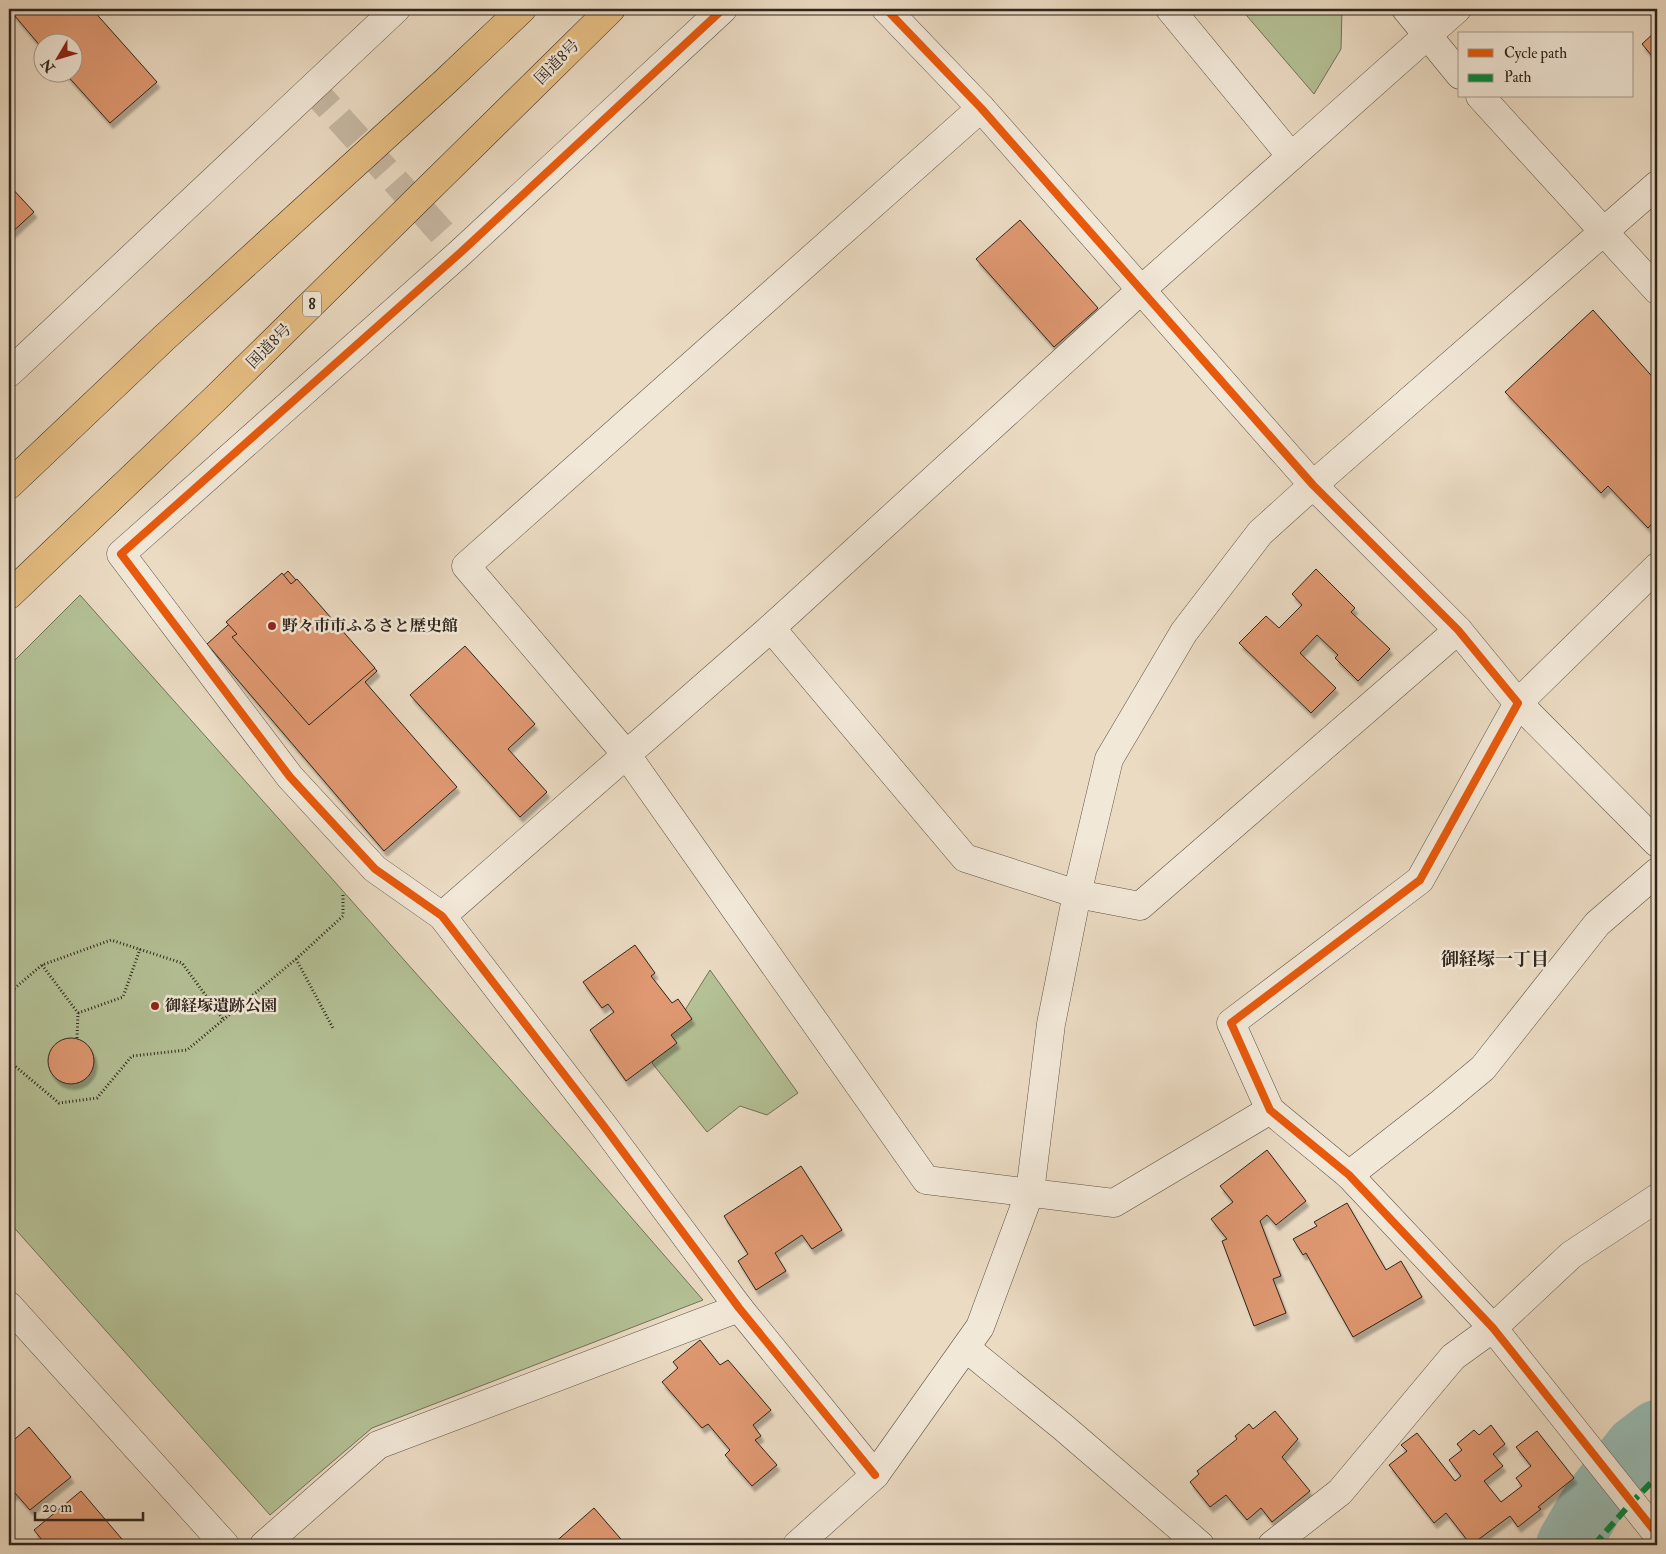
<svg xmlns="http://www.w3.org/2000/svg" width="1666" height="1554" viewBox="0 0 1666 1554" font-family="'IM FELL Double Pica','Noto Serif JP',serif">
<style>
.green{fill:#b4c196;stroke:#717359}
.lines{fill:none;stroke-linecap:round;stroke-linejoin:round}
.river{stroke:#98bbb3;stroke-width:64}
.building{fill:#df9871;stroke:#2e251c;filter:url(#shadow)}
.minor-tunnel{stroke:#c5b7a2;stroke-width:28;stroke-dasharray:28 14;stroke-linecap:butt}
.minor-casing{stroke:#5d5246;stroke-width:29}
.highway-casing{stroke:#2e251c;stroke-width:29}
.path{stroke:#2e251c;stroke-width:3;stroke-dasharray:1 2.5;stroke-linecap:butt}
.minor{stroke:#f2e8d8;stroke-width:28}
.highway{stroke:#e6be82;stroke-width:28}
.quiet{stroke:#00873e;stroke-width:6;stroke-dasharray:12 6;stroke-linecap:butt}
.cycleway-casing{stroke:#f2e8d8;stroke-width:11}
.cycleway{stroke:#e8590c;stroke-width:8}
.poi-dot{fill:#8f2418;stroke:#f2e8d8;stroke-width:2}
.labels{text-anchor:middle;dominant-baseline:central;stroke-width:5;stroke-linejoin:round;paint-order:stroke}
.shield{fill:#f2e8d8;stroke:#696054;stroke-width:1}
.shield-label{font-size:15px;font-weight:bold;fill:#2e251c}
.street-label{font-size:16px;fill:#2e251c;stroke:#f2e8d8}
.poi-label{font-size:16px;font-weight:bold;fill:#2e251c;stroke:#f2e8d8;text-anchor:start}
.neighbourhood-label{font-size:18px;font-weight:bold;fill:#2e251c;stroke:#f2e8d8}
</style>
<defs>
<filter id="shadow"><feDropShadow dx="3" dy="5.5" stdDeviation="1" flood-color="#0004"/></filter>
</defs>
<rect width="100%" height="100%" fill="#ebdbc3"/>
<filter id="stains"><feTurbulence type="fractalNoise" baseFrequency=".004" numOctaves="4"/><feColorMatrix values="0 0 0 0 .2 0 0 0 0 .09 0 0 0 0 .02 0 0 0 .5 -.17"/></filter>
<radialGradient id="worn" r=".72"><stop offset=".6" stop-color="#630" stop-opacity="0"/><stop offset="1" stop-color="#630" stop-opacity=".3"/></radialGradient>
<g class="green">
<polygon points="1241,9 1342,9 1341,49 1314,94"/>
<polygon points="80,595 572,1149 703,1300 372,1428 270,1515 9,1222 9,666"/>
<polygon points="710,970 798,1093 767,1115 740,1106 707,1132 652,1063"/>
</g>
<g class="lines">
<polyline class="river" points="1568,1545 1591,1505 1636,1448 1657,1432"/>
</g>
<g class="building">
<polygon points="9,9 92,9 157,82 110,123 64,72 72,72 72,42 42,42 42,48"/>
<polygon points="1657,30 1657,62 1642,44"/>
<polygon points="9,185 34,212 9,235"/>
<polygon points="1020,220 1098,308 1054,347 976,259"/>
<polygon points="1593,310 1657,382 1657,518 1648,528 1608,486 1601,493 1505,392"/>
<polygon points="1316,569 1355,608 1351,612 1390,649 1358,681 1335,658 1338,655 1317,635 1300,653 1336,688 1311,713 1239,643 1266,616 1279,628 1302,605 1292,594"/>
<polygon points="288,571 377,671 365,682 457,787 384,851 207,644"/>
<polygon points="282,573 291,584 297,579 375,668 309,725 232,637 237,634 226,622"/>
<polygon points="465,646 535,724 508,749 547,792 520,817 410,695"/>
<polygon points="635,945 655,973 651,976 672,1003 678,999 692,1019 671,1035 677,1043 626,1081 590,1030 614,1012 608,1004 602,1008 583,982"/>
<circle cx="71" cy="1061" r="23"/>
<polygon points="1267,1150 1306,1201 1276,1225 1267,1215 1260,1221 1281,1276 1273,1279 1286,1313 1254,1326 1222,1241 1227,1239 1211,1219 1233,1202 1220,1186"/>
<polygon points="801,1166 842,1230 812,1249 802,1235 775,1253 786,1271 756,1290 738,1261 748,1254 724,1216"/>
<polygon points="1347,1203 1386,1270 1401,1261 1422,1297 1353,1337 1306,1253 1303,1255 1293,1239 1317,1226 1314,1222"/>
<polygon points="700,1340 720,1365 728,1360 771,1410 753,1425 761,1436 755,1440 777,1465 752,1486 725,1455 730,1450 708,1424 702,1428 662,1382 678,1368 673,1362"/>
<polygon points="1275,1411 1298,1439 1282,1457 1310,1491 1272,1522 1261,1508 1247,1520 1226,1495 1210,1507 1190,1482 1199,1474 1197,1471 1237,1439 1235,1436 1249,1424 1253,1429"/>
<polygon points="1491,1425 1505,1444 1493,1454 1503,1466 1484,1481 1501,1502 1522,1486 1516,1478 1531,1466 1516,1447 1537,1431 1574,1478 1538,1507 1541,1509 1518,1527 1510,1516 1471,1545 1446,1513 1434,1523 1389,1465 1407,1451 1401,1445 1417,1433 1455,1481 1461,1476 1449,1460 1462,1450 1457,1444 1474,1430 1479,1435"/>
<polygon points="29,1427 71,1477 30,1510 15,1493 9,1498 9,1444"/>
<polygon points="81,1491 127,1545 46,1545 34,1530"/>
<polygon points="594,1508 626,1545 552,1545"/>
</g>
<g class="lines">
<polyline class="minor-tunnel" points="311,87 460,253"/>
<defs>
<g id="minor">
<polyline points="723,9 460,253 121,554 290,777 375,869 442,916 603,1125 739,1308 875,1475"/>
<polyline points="886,9 981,108 1313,485 1458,630 1518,703 1420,880 1231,1023 1270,1110 1349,1175 1493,1328 1657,1534"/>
<polyline points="1170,9 1291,156"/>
<polyline points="1406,9 1460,75"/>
<polyline points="1480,96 1657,290"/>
<polyline points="981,108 466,566 626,754 926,1180 1114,1203 1270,1110"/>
<polyline points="9,373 396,9"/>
<polyline points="1657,567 1518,703 1657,843"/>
<polyline points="771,628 965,858 1077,894 1140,906 1458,630"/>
<polyline points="442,916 771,628 1141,290 1457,9"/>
<polyline points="1349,1175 1441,1103 1483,1068 1597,924 1657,872"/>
<polyline points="9,1306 225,1545"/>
<polyline points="966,1348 1063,1427 1200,1545"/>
<polyline points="264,1545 378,1445 739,1308"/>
<polyline points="797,1545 875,1475 980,1327 1030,1192 1051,1024 1077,894 1109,759 1184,632 1260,533 1313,485 1657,185"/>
<polyline points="1272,1545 1340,1492 1453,1357 1493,1328 1571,1255 1657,1198"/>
</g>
<g id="highway">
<polyline points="9,485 164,338 446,81 522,9"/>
<polyline points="9,595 218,396 611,9"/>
</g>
</defs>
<use href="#minor" class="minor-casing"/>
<use href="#highway" class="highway-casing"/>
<g class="path">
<polyline points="296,959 334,1030"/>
<polyline points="42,965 78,1013 77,1038"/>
<polyline points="9,993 42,965 111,940 182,963 223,1019"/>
<polyline points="78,1013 123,997 140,949"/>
<polyline points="9,1059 10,1062 59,1103 97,1098 132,1056 187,1050 296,959 343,916 343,894"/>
</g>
<use href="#minor" class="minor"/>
<use href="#highway" class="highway"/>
<polyline class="quiet" points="1594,1545 1632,1502 1657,1477"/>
<defs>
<g id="cycleway">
<polyline points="723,9 460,253 121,554 290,777 375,869 442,916 603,1125 739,1308 875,1475"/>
<polyline points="886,9 981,108 1313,485 1458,630 1518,703 1420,880 1231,1023 1270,1110 1349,1175 1493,1328 1657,1534"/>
</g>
</defs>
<use href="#cycleway" class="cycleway-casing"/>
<use href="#cycleway" class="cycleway"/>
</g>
<g class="poi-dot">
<circle cx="272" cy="626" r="5"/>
<circle cx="155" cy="1006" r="5"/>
</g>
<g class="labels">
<rect class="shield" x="303" y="291.5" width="18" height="25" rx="4"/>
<g class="shield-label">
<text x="312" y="304">8</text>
</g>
<g class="street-label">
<text transform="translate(557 62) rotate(-45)">国道8号</text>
<text transform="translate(269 346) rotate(-45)">国道8号</text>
</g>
<g class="poi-label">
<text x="282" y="626">野々市市ふるさと歴史館</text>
<text x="165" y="1006">御経塚遺跡公園</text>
</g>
<g class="neighbourhood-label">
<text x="1495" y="959">御経塚一丁目</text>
</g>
</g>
<rect width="1666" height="1554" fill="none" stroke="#ebdbc3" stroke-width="30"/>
<rect x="10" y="10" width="1646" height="1534" fill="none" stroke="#2e251c" stroke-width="2.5"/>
<rect x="15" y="15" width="1636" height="1524" fill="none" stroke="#2e251c"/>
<rect x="1458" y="32" width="175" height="65" fill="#f2e8d8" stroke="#a49a8d"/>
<rect x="1468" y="49" width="25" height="8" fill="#e8590c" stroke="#a49a8d"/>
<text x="1504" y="58" font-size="15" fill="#2e251c">Cycle path</text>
<rect x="1468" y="74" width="25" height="8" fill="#00873e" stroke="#a49a8d"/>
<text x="1504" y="82" font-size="15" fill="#2e251c">Path</text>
<g transform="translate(58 58) rotate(232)"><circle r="24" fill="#f2e8d8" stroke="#a49a8d"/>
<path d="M0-4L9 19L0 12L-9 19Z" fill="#8f2418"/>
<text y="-8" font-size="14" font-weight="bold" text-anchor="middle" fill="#2e251c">N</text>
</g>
<path d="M35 1512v8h108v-8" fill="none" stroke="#2e251c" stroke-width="2.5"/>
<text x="42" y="1512" font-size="15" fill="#2e251c" stroke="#f2e8d8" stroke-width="4" paint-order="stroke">20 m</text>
<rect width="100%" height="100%" filter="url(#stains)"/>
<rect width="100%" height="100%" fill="url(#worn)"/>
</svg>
